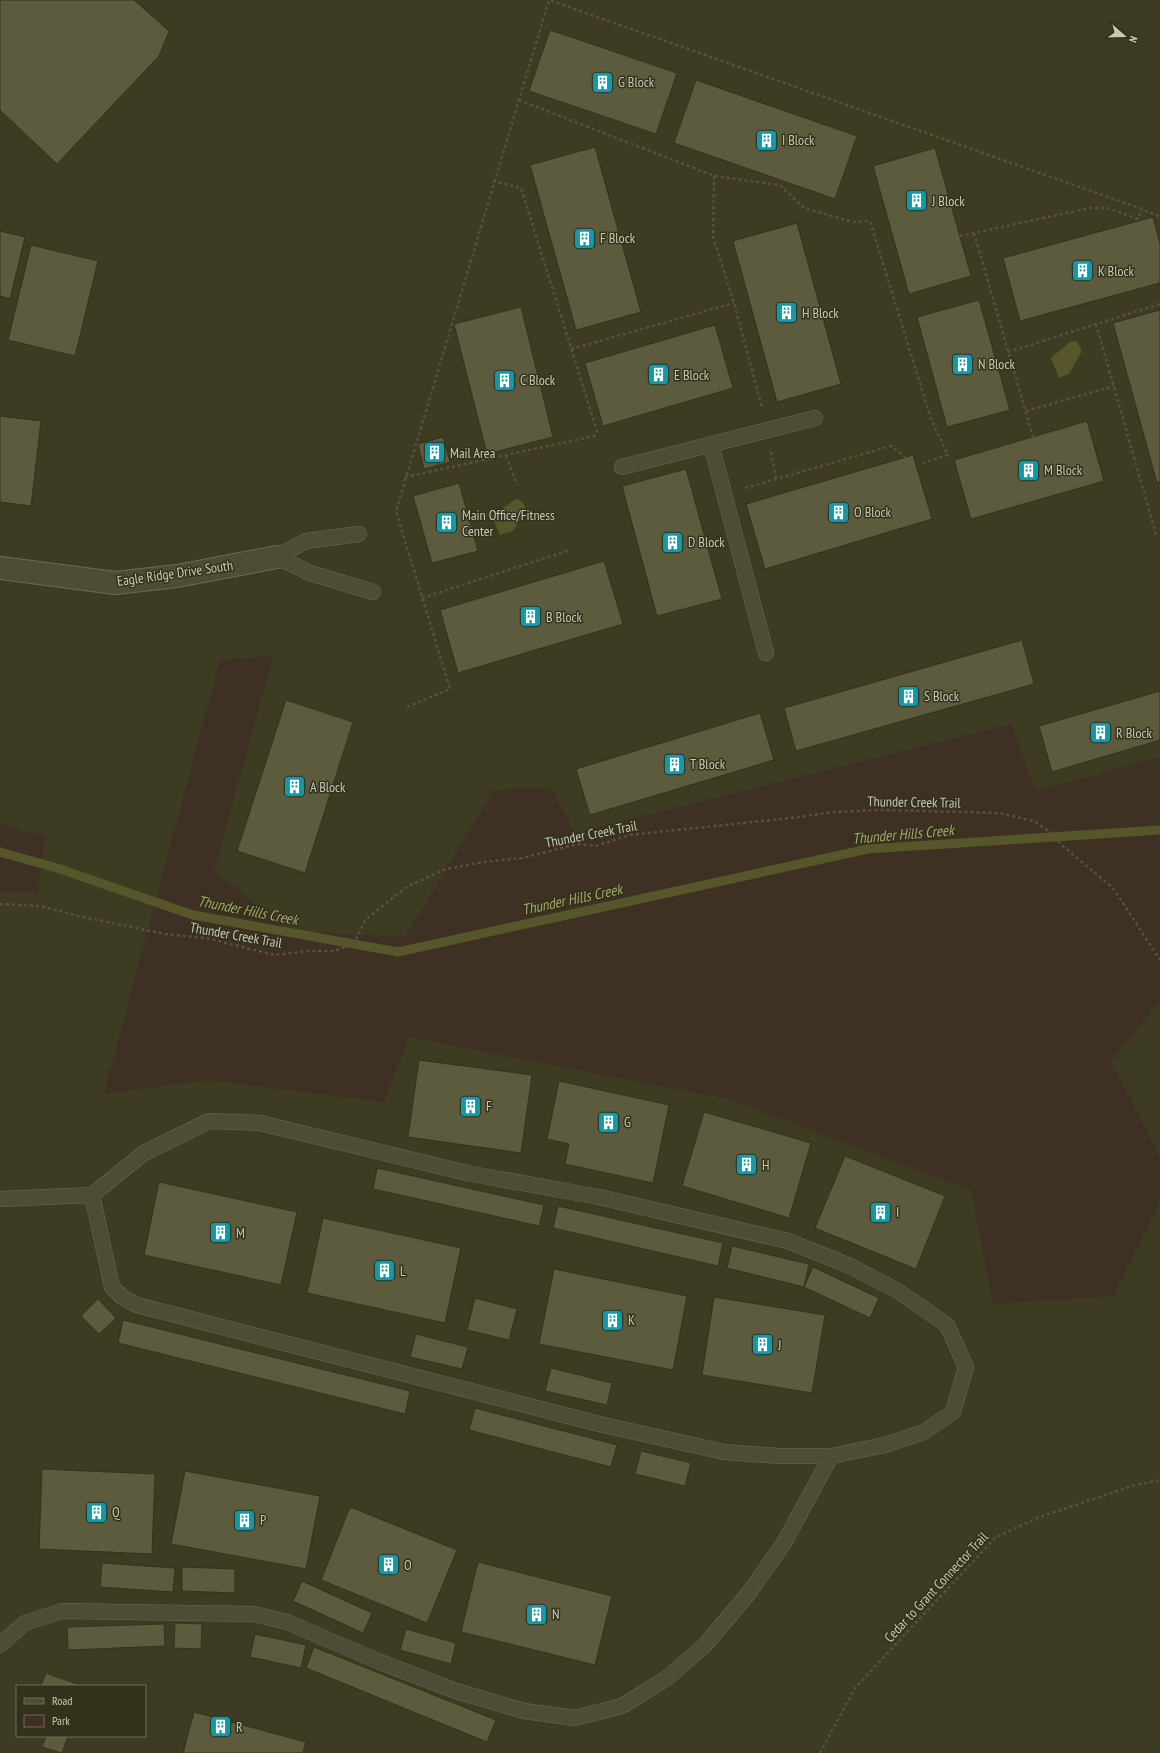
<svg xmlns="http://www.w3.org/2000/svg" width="1160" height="1753" viewBox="0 0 1160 1753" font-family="'PT Sans Narrow',sans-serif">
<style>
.green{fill:#3e3124}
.water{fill:#57562b}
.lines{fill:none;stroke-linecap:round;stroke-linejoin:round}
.stream{stroke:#57562b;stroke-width:9}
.building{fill:#5c5b3e;stroke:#34331d}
.service-casing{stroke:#6b6a54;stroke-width:16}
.minor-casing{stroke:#6b6a54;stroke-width:24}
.path{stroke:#5b4e42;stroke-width:2.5;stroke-dasharray:3 3;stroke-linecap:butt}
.service{stroke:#4d4c36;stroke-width:15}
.minor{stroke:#4d4c36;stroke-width:22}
.labels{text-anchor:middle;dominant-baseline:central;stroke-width:3;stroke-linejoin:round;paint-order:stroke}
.poi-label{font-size:14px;fill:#c8c8b2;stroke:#32311b;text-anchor:start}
.street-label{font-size:14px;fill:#c8c8b2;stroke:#32311b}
.water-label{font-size:15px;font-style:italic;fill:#a8a66a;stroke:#32311b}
</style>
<rect width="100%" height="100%" fill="#3d3c22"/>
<g class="green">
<polygon points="273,656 214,871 289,931 405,937 494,790 550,787 575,833 1011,724 1036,791 1160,757 1160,1001 1111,1061 1160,1157 1160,1202 1113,1296 993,1304 971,1190 732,1100 409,1037 384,1102 207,1080 104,1094 220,660"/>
<polygon points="0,824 45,836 38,892 0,892"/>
</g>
<g class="water">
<polygon points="1076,341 1082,351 1069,374 1059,378 1051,358 1070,342"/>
<polygon points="516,499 522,501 525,507 524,513 513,531 500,535 492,516"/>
</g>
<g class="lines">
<polyline class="stream" points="0,852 57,868 193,915 398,952 868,849 1160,830"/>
</g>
<g class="building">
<polygon points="0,0 134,0 169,31 159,56 57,164 0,110"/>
<polygon points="550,30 677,73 656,134 529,91"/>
<polygon points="696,80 857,136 835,199 674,143"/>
<polygon points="595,147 641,312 576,330 530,165"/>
<polygon points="935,148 971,276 909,294 873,166"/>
<polygon points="1153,217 1160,244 1160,283 1020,321 1003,258"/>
<polygon points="797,223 841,384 777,402 733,241"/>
<polygon points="0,231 25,237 10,299 0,296"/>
<polygon points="31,245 98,261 75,356 8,340"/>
<polygon points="979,300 1010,410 947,427 917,317"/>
<polygon points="521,307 553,437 487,454 454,324"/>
<polygon points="1160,310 1160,482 1157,483 1113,323"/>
<polygon points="715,325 733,388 603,426 585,363"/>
<polygon points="0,416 41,421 31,506 0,502"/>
<polygon points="1087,421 1104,481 971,519 954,460"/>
<polygon points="443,437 450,462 424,469 418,444"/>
<polygon points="913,455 932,519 765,569 746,504"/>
<polygon points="686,469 722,599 657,616 622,486"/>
<polygon points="459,483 478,551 432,563 413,496"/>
<polygon points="604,561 623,624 458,673 440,610"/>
<polygon points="1022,640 1034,684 796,751 784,708"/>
<polygon points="1160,691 1160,740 1052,772 1039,726"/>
<polygon points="286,700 353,722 305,873 237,851"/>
<polygon points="760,713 774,760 590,815 576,769"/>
<polygon points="419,1060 532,1075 521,1153 408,1137"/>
<polygon points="559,1081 669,1105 653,1183 565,1164 569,1144 547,1139"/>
<polygon points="704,1112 811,1143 789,1218 682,1186"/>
<polygon points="845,1156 945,1196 916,1269 815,1228"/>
<polygon points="377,1168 544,1205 539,1226 373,1189"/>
<polygon points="159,1182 297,1212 281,1285 144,1255"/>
<polygon points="558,1206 723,1243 718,1266 553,1228"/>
<polygon points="323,1218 461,1248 445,1323 307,1293"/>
<polygon points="732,1246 809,1264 804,1287 727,1268"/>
<polygon points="813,1267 879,1298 870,1318 804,1287"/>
<polygon points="554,1269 687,1296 673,1370 539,1344"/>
<polygon points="714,1297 825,1315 812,1393 702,1375"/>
<polygon points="475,1298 517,1309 509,1340 467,1330"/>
<polygon points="98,1299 116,1318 99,1334 81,1316"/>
<polygon points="123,1320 410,1391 405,1414 118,1343"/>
<polygon points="416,1334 468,1347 462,1369 410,1357"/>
<polygon points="551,1368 612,1383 607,1405 545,1391"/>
<polygon points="475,1408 617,1445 611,1467 469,1430"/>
<polygon points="641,1451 691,1463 685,1486 635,1474"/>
<polygon points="42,1469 155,1474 152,1554 39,1549"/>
<polygon points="185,1471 320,1496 306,1569 171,1544"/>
<polygon points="350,1507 457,1550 427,1623 321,1580"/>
<polygon points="478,1562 612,1596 595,1665 461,1632"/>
<polygon points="102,1563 175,1568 173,1592 100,1587"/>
<polygon points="182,1567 235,1569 235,1593 182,1591"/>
<polygon points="302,1581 372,1613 363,1633 293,1601"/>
<polygon points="175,1623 202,1624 201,1649 174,1648"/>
<polygon points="164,1624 165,1646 68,1650 67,1627"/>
<polygon points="406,1629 456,1643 451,1664 400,1650"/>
<polygon points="255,1634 306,1645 301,1668 250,1657"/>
<polygon points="314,1647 496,1720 487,1742 306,1668"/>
<polygon points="46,1673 82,1686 41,1686"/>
<polygon points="194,1712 306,1742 303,1753 183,1753"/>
<polygon points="46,1736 68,1736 62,1753 42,1747"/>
</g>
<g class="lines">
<defs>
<g id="service">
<polyline points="711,444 766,653"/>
<polyline points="622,467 815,418"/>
<polyline points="359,534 306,541 277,557 310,573 373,592"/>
<polyline points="0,1199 92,1195 144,1153 209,1121 260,1123 467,1173 599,1197 788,1241 850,1266 898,1291 947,1325 966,1367 953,1412 924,1432 885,1445 831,1456 779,1456 724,1452 599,1424 137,1305 122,1297 112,1287 92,1195"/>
<polyline points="0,1645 25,1623 62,1611 254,1614 287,1622 380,1662 456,1691 524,1711 575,1718 622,1706 667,1678 705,1645 748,1594 784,1543 831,1456"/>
</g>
<polyline id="minor" points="0,568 115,583 177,576 277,557"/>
</defs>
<use href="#service" class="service-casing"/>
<use href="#minor" class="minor-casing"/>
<g class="path">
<polyline points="519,100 714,176 780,185 804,208 853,222 870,221 931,419 948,455 923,463"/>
<polyline points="714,176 713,237 734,303 762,408"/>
<polyline points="974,233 1033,437"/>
<polyline points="960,236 1090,208 1107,208 1138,219 1142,209"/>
<polyline points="1096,324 1157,538"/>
<polyline points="571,349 734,303"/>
<polyline points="1008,352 1160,304"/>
<polyline points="1026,411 1114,386"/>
<polyline points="771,452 776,479"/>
<polyline points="506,456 517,485"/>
<polyline points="405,477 594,436 597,431 521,188 494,181"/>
<polyline points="745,488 891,446 905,457"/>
<polyline points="422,598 570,550"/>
<polyline points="407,707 450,689 396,511 549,0 1142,209 1160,217"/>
<polyline points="0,904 40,906 78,916 165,934 206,938 275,955 307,951 334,951 354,944 365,920 408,886 446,869 483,862 522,858 578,844 595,846 630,835 799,817 833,812 884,810 999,813 1034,821 1050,832 1064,847 1113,888 1160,960"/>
<polyline points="820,1753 855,1688 995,1538 1037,1518 1135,1485 1160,1480"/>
</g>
<use href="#service" class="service"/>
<use href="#minor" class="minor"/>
</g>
<defs>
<symbol id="building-square" viewBox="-11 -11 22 22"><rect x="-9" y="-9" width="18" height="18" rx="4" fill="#0f9aa8" stroke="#32311b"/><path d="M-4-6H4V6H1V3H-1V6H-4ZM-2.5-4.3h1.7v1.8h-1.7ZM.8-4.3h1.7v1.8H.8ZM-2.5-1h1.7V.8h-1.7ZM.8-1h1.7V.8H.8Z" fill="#fff"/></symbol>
</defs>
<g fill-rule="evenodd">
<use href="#building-square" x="590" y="70" width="25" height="25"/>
<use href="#building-square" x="754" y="128" width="25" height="25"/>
<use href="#building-square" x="904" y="188" width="25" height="25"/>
<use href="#building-square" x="572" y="226" width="25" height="25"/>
<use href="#building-square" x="1070" y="258" width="25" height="25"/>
<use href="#building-square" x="774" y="300" width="25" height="25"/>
<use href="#building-square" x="950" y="352" width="25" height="25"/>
<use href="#building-square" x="646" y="362" width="25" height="25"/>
<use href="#building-square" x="492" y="368" width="25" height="25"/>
<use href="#building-square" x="422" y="440" width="25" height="25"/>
<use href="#building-square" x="1016" y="458" width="25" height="25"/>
<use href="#building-square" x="826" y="500" width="25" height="25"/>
<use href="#building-square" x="434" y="510" width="25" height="25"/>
<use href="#building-square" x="660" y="530" width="25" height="25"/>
<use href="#building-square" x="518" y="604" width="25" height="25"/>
<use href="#building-square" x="896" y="684" width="25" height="25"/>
<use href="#building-square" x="1088" y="720" width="25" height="25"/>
<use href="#building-square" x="662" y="752" width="25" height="25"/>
<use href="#building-square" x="282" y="774" width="25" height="25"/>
<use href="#building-square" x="458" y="1094" width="25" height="25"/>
<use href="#building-square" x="596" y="1110" width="25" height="25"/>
<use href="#building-square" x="734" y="1152" width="25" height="25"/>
<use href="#building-square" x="868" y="1200" width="25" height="25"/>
<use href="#building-square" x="208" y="1220" width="25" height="25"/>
<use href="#building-square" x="372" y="1258" width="25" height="25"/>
<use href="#building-square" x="600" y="1308" width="25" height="25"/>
<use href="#building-square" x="750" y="1332" width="25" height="25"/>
<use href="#building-square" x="84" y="1500" width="25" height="25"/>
<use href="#building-square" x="232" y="1508" width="25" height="25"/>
<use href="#building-square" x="376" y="1552" width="25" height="25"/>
<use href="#building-square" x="524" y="1602" width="25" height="25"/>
<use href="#building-square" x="208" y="1714" width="25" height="25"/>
</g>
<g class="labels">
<g class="poi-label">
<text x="618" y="82">G Block</text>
<text x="782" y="140">I Block</text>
<text x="932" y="201">J Block</text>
<text x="600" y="238">F Block</text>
<text x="1098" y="271">K Block</text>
<text x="802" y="313">H Block</text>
<text x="978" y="364">N Block</text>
<text x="674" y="375">E Block</text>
<text x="520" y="380">C Block</text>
<text x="450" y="453">Mail Area</text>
<text x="1044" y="470">M Block</text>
<text x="854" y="512">O Block</text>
<text x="462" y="515">Main Office/Fitness<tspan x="462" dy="16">Center</tspan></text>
<text x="688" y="542">D Block</text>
<text x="546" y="617">B Block</text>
<text x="924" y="696">S Block</text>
<text x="1116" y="733">R Block</text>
<text x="690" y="764">T Block</text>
<text x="310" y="787">A Block</text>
<text x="486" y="1106">F</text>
<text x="624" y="1122">G</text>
<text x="762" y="1165">H</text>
<text x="896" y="1212">I</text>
<text x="236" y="1233">M</text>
<text x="400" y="1271">L</text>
<text x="628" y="1320">K</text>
<text x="778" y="1345">J</text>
<text x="112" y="1512">Q</text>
<text x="260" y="1520">P</text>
<text x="404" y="1565">O</text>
<text x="552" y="1614">N</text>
<text x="236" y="1727">R</text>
</g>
<g class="street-label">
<text transform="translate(175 573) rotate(-8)">Eagle Ridge Drive South</text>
<text transform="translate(914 802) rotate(1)">Thunder Creek Trail</text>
<text transform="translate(591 834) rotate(-11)">Thunder Creek Trail</text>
<text transform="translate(236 935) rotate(10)">Thunder Creek Trail</text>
<text transform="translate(936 1587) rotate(-47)">Cedar to Grant Connector Trail</text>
</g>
<g class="water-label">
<text transform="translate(903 834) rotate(-5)">Thunder Hills Creek</text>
<text transform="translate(572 899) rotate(-12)">Thunder Hills Creek</text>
<text transform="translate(248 910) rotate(11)">Thunder Hills Creek</text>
</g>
</g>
<rect x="16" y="1685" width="130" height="52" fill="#32311b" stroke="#6e6d57"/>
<rect x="24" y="1698" width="20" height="6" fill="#4d4c36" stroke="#6e6d57"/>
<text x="52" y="1705" font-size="12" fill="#c8c8b2">Road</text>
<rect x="24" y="1715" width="20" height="12" fill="#3e3124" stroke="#6e6d57"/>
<text x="52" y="1725" font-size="12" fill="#c8c8b2">Park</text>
<g transform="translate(1124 36) rotate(110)" stroke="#32311b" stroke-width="3" paint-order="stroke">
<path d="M0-3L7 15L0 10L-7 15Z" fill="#c8c8b2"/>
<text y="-6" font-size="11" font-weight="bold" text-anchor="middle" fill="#c8c8b2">N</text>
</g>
</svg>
